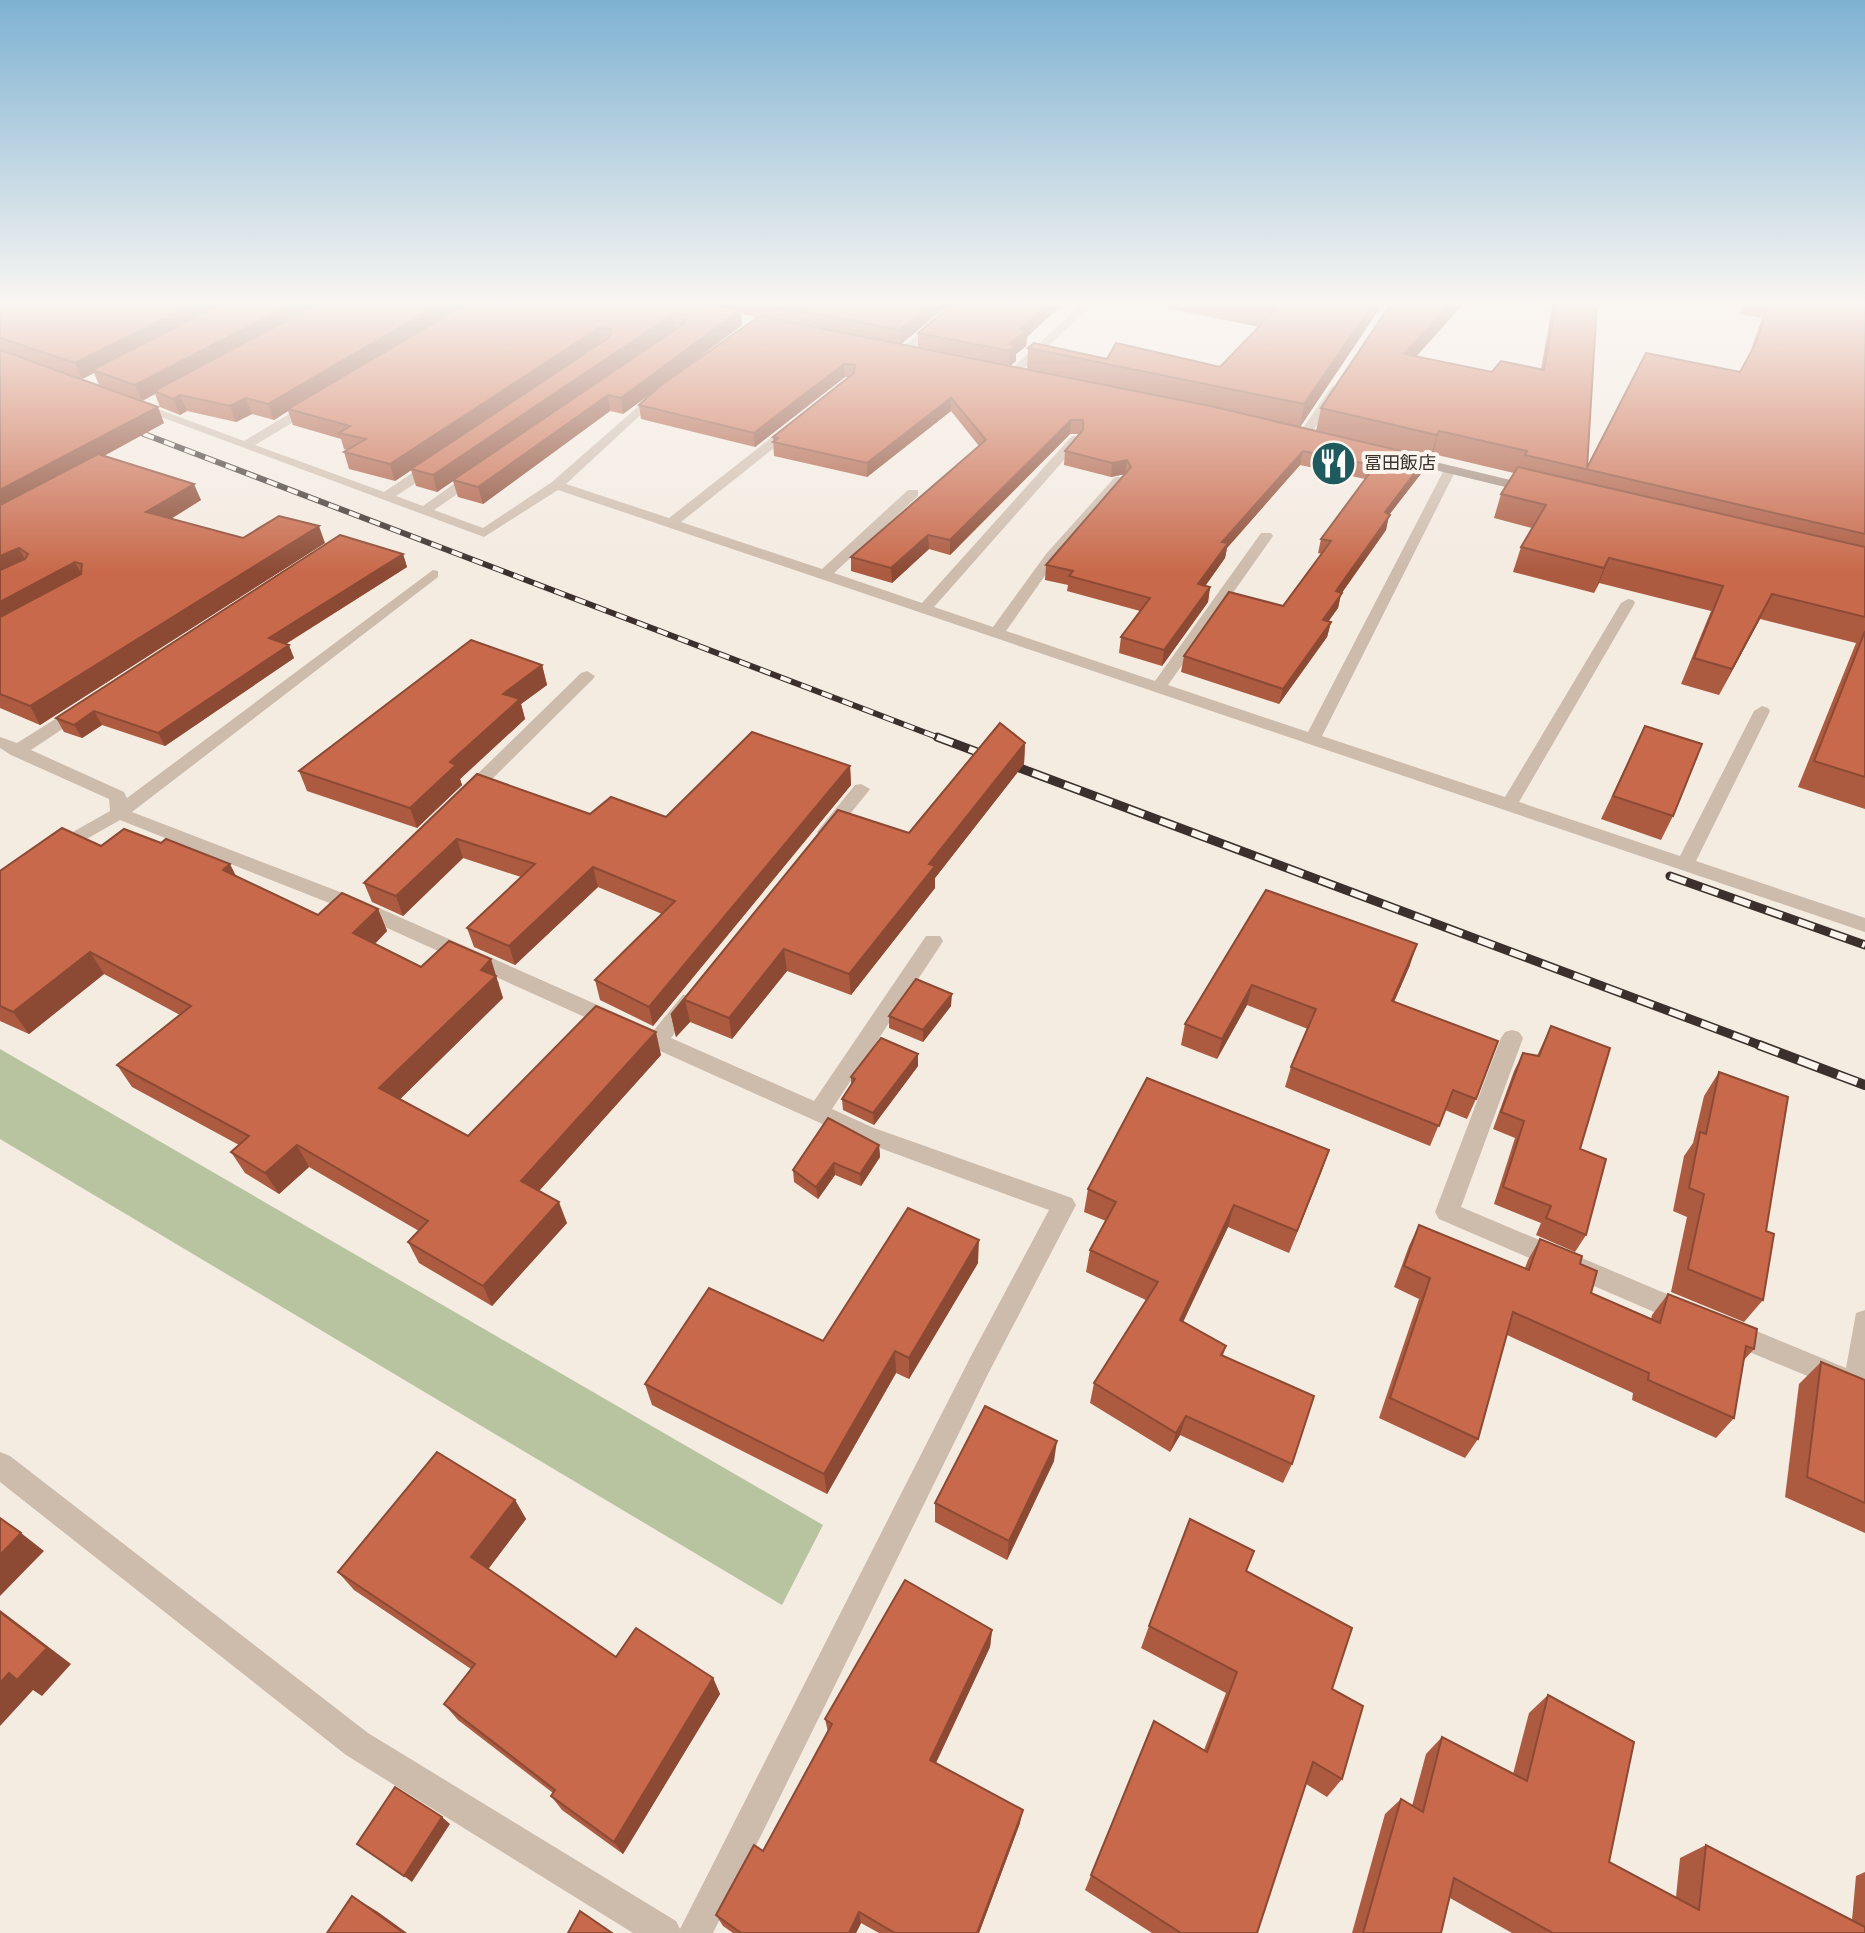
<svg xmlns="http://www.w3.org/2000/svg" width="1865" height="1933" viewBox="0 0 1865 1933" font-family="'Varela Round','Noto Sans JP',sans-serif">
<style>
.green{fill:#b8c4a0}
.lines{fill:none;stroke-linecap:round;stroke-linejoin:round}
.street{fill:#cdbbac;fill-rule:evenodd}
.secondary{fill:#a18a7d;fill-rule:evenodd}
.rail-far2-casing{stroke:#3b302b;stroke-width:6}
.rail-far1-casing{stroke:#3b302b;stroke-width:9}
.rail-casing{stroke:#3b302b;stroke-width:10}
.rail-far2{stroke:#fbf5ee;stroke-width:4;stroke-dasharray:11;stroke-linecap:butt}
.rail-far1{stroke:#fbf5ee;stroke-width:6;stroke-dasharray:17;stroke-linecap:butt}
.rail{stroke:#fbf5ee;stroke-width:7;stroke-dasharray:21;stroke-linecap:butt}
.wall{fill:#ac5a40;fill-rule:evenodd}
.shaded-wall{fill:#8c4a34}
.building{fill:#c8694b;stroke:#8c4a34;stroke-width:2}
.labels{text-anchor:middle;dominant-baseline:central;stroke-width:8;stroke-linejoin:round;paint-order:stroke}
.far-poi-label{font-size:18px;fill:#3b302b;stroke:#fbf5ee;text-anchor:start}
</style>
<rect width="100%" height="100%" fill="#f4ebe1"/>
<polygon class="green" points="0,1049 823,1525 782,1605 0,1139"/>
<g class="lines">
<g class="street">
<polygon points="956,302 967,302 907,354 899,354 899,350"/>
<polygon points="1084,302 1095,302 1017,375 1009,375 1009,371"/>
<polygon points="1332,386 1342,388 1308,438 1300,438 1298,435"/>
<polygon points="658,389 664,393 662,395 566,484 669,518 790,423 798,423 798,429 681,522 822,569 908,490 918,490 918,496 834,573 922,603 1072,436 1080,436 1080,442 934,607 993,627 1046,554 1115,477 1125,477 1125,483 1056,560 1006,631 1155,681 1261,533 1271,533 1273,536 1168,685 1308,732 1444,470 1455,467 1456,470 1322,736 1505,797 1621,603 1628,599 1633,600 1635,603 1519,802 1680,856 1754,711 1762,706 1768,708 1770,711 1696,861 1865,918 1865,932 558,490 484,537 129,405 139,402 244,441 309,402 317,402 317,408 255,445 384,492 430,461 440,461 440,467 396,496 423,506 472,471 482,471 482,477 434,510 483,528 552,482"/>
<polygon points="433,570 438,571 438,577 132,812 361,900 654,1030 683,995 697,995 700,1000 697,1005 671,1038 814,1101 926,936 940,936 943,941 940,946 832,1109 874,1128 1072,1198 1076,1205 989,1372 713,1933 633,1933 346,1755 0,1482 0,1452 10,1456 368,1733 676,1921 680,1929 971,1356 1049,1210 858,1140 347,910 120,820 62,853 50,853 47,849 50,845 110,811 109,799 11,755 0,748 0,737 17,743 76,706 88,706 88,712 31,750 124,792 127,798"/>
<polygon points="587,671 595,676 593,679 473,798 461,798 458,794 461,790 581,673"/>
<polygon points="861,784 870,789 867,793 832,836 820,836 817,832 820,828 855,785"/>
<polygon points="1512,1030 1519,1032 1523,1038 1461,1207 1693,1305 1697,1313 1693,1321 1684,1324 1675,1321 1439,1219 1435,1212 1501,1038 1505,1032"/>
<polygon points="1865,1310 1865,1400 1723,1341 1719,1333 1723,1325 1732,1321 1846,1368 1856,1313"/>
</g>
<polygon class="secondary" points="1398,453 1539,487 1541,490 1534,494 1394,460 1392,457"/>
<defs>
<polyline id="rail-far2" points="123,426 942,739"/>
<g id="rail-far1">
<polyline points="937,737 1765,1047"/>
<polyline points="1670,876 1865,945"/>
</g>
<polyline id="rail" points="1759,1045 1865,1085"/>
</defs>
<use href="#rail-far2" class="rail-far2-casing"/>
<use href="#rail-far1" class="rail-far1-casing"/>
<use href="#rail" class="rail-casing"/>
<use href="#rail-far2" class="rail-far2"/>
<use href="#rail-far1" class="rail-far1"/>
<use href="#rail" class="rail"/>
</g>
<g class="wall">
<path d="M 0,302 L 952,302 L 901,344 L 918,348 L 918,333 L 1027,337 L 1026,346 L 1016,354 L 1016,361 L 1010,366 L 1027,369 L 1028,348 L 1107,359 L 1220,367 L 1259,327 L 1166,308 L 1166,303 L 1160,302 L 1384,302 L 1300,427 L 1316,431 L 1321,408 L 1416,357 L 1492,372 L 1541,369 L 1553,302 L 1597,302 L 1587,468 L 1740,372 L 1750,353 L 1762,318 L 1739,314 L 1744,302 L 1865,302 L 1865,809 L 1798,787 L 1856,643 L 1760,619 L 1719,695 L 1681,684 L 1711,611 L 1599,583 L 1594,593 L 1513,572 L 1521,547 L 1532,528 L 1494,518 L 1501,494 L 1514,473 L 1433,454 L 1430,458 L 1426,457 L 1423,471 L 1389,515 L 1386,530 L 1341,594 L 1338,608 L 1328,621 L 1331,622 L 1327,637 L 1279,704 L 1181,672 L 1184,656 L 1283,606 L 1322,554 L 1318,553 L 1321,539 L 1365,479 L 1300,465 L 1227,548 L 1225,558 L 1205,586 L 1210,587 L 1208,602 L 1162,666 L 1119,653 L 1121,637 L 1140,611 L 1067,591 L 1068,585 L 1045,580 L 1046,565 L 1125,474 L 1111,477 L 1064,465 L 1065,451 L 1080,434 L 1070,434 L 950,555 L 929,549 L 892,583 L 851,571 L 851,557 L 979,446 L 951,411 L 867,477 L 774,456 L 773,437 L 849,377 L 845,377 L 755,447 L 641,419 L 639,405 L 655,391 L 623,414 L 610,411 L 483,504 L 458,497 L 453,481 L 437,492 L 416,486 L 411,470 L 395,481 L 349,469 L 344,452 L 347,450 L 344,449 L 341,439 L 293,425 L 288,411 L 274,420 L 252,414 L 236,422 L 187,411 L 180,415 L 160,407 L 155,394 L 142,401 L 99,385 L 94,373 L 82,379 L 32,362 L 164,423 L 104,456 L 201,500 L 171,519 L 243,538 L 325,543 L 40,725 L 0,708 ZM 741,314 L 757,317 L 675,375 L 742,325 Z"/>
<polygon points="403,554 407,567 286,644 294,658 165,746 102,725 82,738 64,732 56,718"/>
<polygon points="542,665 547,685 521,704 525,719 460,779 462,785 417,828 307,791 299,771"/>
<polygon points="1645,726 1673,816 1661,840 1601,819"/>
<polygon points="1025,743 1024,764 935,878 935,888 851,995 787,971 732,1039 690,1022 676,1037 671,1015 838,810 909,833"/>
<polygon points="850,766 851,785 653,1026 600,1000 595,980 662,914 598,887 515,965 474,947 467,928 521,877 463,858 403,916 372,902 364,883 477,774 590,814 666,817"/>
<polygon points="101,846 236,876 318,915 378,909 387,931 375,944 421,967 499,982 498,983 503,998 400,1099 468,1136 661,1055 539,1191 567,1223 492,1306 419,1263 408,1242 419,1231 309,1167 279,1194 245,1173 231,1152 239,1145 132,1087 117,1065 180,1015 104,974 29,1034 0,1021 0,871"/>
<polygon points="1266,890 1410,965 1394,1002 1476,1099 1467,1119 1445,1110 1430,1146 1285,1087 1291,1067 1308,1029 1247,1005 1217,1059 1181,1045 1185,1024"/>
<polygon points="951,1006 923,1042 889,1028 889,1016"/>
<polygon points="1551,1026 1580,1149 1586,1235 1575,1252 1536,1235 1541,1223 1494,1204 1515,1138 1493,1129 1514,1071 1523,1053 1537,1056"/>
<polygon points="918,1066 874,1125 843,1110 842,1099 851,1085 851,1077"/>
<polygon points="1719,1072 1766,1231 1763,1300 1744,1322 1671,1292 1687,1217 1673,1211 1684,1156 1693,1143 1704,1096"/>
<polygon points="879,1145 880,1157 861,1186 835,1175 818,1199 794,1182 793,1170"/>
<polygon points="1329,1150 1289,1253 1228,1227 1183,1322 1226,1346 1223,1355 1292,1464 1283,1483 1180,1435 1170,1452 1090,1403 1094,1383 1146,1300 1086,1272 1090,1250 1106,1221 1084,1212 1088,1189"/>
<polygon points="1419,1225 1525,1268 1528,1260 1540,1239 1580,1264 1591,1293 1651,1319 1652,1315 1668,1294 1754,1349 1744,1360 1734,1418 1716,1438 1632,1400 1633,1393 1507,1335 1478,1439 1465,1458 1379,1418 1419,1299 1394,1287 1409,1246"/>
<polygon points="978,1263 909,1379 896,1373 827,1494 652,1405 645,1384 823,1341"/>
<polygon points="1821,1362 1865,1380 1865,1533 1785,1497 1799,1384"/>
<polygon points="1054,1461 1007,1560 935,1522 935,1503"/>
<polygon points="515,1500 526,1519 488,1569 616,1657 713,1678 720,1694 623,1854 562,1810 551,1796 553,1793 458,1720 444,1704 471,1669 354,1590 338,1572"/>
<polygon points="1246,1571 1332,1689 1342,1779 1327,1797 1306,1784 1257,1933 1152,1933 1085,1890 1154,1721 1204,1750 1226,1693 1141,1648 1149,1626"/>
<polygon points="992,1630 990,1647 936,1763 1020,1823 979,1933 879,1933 861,1923 856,1933 733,1933 723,1926 716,1915 763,1851 828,1732 825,1719"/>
<polygon points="1548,1695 1609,1862 1676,1897 1680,1858 1706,1845 1852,1920 1856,1876 1865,1872 1865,1933 1512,1933 1450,1898 1441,1933 1352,1933 1385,1814 1401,1799 1412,1806 1426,1754 1442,1737 1513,1774 1529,1713"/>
</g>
<g class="shaded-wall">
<polygon points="198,302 233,302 92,370 94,373 82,379 75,363"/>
<polygon points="296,302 329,302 154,391 155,394 142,401 135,385"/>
<polygon points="443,302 472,302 288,409 288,411 274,420 268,404"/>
<polygon points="934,302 952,302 900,345 900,330"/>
<polygon points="1050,302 1065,302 1027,337 1026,346 1016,354 1016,361 1009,367 1009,344 1020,329"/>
<polygon points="1374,302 1384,302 1300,427 1304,404"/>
<polygon points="1452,302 1465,302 1398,377 1404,354"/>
<polygon points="740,310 742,325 623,414 621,398"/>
<polygon points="673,314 675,330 437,492 433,475"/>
<polygon points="599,328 601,344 395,481 390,464"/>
<polygon points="844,364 845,377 755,447 754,433"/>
<polygon points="180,395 187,411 180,415 173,399"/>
<polygon points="608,395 610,411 483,504 478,487"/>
<polygon points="246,398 252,414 236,422 230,406"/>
<polygon points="951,398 951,411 867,477 867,463"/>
<polygon points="158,407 164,423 0,512 0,490"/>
<polygon points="1071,420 1070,434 950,555 950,540"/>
<polygon points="1439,431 1433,454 1430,458 1437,435"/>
<polygon points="1303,451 1300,465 1227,548 1225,558 1196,599 1198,584 1222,542"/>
<polygon points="1427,457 1423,471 1389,515 1386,530 1341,594 1338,608 1319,635 1323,620 1336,591 1385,512"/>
<polygon points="1127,460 1125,474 1111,477 1112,463"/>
<polygon points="194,484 201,500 154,529 146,512"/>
<polygon points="319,526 325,543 40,725 30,706"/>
<polygon points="928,535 929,549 892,583 891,568"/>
<polygon points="19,548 28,565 0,578 0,556"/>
<polygon points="403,554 407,567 274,651 269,638"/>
<polygon points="1609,558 1599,583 1594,593 1604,568"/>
<polygon points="75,562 84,579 0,626 0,602"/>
<polygon points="1210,587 1208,602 1162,666 1164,650"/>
<polygon points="1772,594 1760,619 1719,695 1732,669"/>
<polygon points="1331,622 1327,637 1279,704 1283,689"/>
<polygon points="289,645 294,658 165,746 158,733"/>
<polygon points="542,665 547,685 521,704 525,719 460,779 462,785 417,828 410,808 503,694"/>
<polygon points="94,711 102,725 82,738 74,725"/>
<polygon points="1025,743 1024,764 935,878 935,888 851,995 849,974 929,864"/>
<polygon points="850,766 851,785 653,1026 649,1007"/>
<polygon points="457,839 463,858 403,916 396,896"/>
<polygon points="230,864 241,886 223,870"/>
<polygon points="593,867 598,887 515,965 509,946"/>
<polygon points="378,909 387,931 363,955 353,933"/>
<polygon points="1417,944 1410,965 1385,1022 1392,1001"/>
<polygon points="784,949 787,971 732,1039 729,1018"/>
<polygon points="90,952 104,974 29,1034 13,1012"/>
<polygon points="491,959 503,998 389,1110 379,1088 481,970"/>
<polygon points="1252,985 1247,1005 1217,1059 1222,1039"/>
<polygon points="952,994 951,1006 923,1042 923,1030"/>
<polygon points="685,1000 690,1022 676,1037 671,1015"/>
<polygon points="656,1032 661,1055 529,1202 521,1181"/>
<polygon points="918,1054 918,1066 874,1125 873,1113"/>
<polygon points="297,1145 309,1167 279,1194 265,1173"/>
<polygon points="879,1145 880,1157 861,1186 860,1174"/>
<polygon points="1329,1150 1321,1173 1289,1253 1297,1231"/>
<polygon points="834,1163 835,1175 818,1199 816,1187"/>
<polygon points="559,1202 567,1223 492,1306 483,1286"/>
<polygon points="1234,1205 1228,1227 1174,1341 1180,1320"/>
<polygon points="979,1240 978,1263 909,1379 909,1358"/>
<polygon points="895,1351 896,1373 827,1494 824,1474"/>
<polygon points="1186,1416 1180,1435 1170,1452 1176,1433"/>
<polygon points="1057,1441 1054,1461 1007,1560 1009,1541"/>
<polygon points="515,1500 526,1519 483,1576 471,1557"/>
<polygon points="21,1533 44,1551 0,1596 0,1555"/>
<polygon points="0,1610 71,1664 42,1696 33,1690 0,1726"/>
<polygon points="992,1630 990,1647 930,1775 930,1760"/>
<polygon points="713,1678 720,1694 623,1854 614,1842"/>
<polygon points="1023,1810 1020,1823 979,1933 977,1933"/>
<polygon points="442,1817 450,1824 412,1882 404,1876"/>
<polygon points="352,1896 378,1912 407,1933 404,1933"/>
<polygon points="859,1912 861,1923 856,1933 849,1933"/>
</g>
<g class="building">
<polygon points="0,302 198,302 75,363 0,338"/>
<polygon points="225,302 296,302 135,385 92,370"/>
<polygon points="322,302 443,302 268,404 246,398 230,406 180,395 173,399 154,391"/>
<polygon points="470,302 700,302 740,310 621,398 608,395 478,487 453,480 685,323 685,315 673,314 433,475 411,469 610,337 611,329 599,328 390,464 344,452 366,439 339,433 350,426 288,409"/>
<polygon points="752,302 934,302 900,330"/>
<polygon points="955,302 1050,302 1020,329 1027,330 1009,344 1016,345 1010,351 918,333"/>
<polygon points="1242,302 1374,302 1304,404 1028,348 1034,343 1107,359 1116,343 1220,367 1277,308"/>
<polygon points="1392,302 1452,302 1404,354 1492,372 1501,361 1544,370 1556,302 1597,302 1587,468 1646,353 1740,372 1756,343 1770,302 1865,302 1865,534 1525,455 1527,451 1439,431 1437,435 1321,408"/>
<polygon points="759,316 1210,406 1427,457 1385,512 1390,515 1336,591 1342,593 1323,620 1331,622 1283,689 1184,656 1229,592 1283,606 1331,541 1321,539 1375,466 1303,451 1222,542 1228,543 1198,584 1210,587 1164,650 1121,637 1150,598 1069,576 1073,571 1046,565 1131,467 1127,460 1112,463 1065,451 1083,430 1083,420 1071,420 950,540 928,535 891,568 851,557 986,440 951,398 867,463 773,442 778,438 773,437 854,373 855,365 844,364 754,433 639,405 660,386"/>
<polygon points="0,350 158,407 0,490"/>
<polygon points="98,454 194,484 146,512 243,538 279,516 319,526 30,706 0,694 0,617 81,574 82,564 75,562 0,602 0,570 25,559 28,554 19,548 0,556 0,505"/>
<polygon points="1518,467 1865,547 1865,617 1772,594 1732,669 1694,658 1723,586 1609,558 1604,568 1521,547 1546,505 1501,494"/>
<polygon points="340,535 403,554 269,638 289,645 158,733 94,711 74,725 56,718"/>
<polygon points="1865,631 1865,777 1814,761"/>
<polygon points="471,640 542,665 503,694 520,699 450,762 456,765 410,808 299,771"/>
<polygon points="1000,723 1025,743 929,864 935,866 849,974 784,949 729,1018 685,1000 671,1015 838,810 909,833"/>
<polygon points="1645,726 1702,744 1673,816 1613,796"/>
<polygon points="752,732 850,766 649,1007 595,980 675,901 593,867 509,946 467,928 535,864 457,839 396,896 364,883 477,774 590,814 611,797 666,817"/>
<polygon points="62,828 101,846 124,829 161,843 166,839 230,864 223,870 318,915 342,893 378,909 353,933 421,967 449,941 491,959 481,970 496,976 379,1088 468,1136 596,1006 656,1032 521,1181 559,1202 483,1286 408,1242 428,1221 297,1145 265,1173 231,1152 249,1136 117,1065 191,1006 90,952 13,1012 0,1006 0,871"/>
<polygon points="1266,890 1417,944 1392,1001 1498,1041 1476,1099 1453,1090 1439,1126 1291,1067 1316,1009 1252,985 1222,1039 1185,1024"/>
<polygon points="916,979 952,994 923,1030 889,1016"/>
<polygon points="1551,1026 1610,1048 1580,1149 1606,1159 1586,1235 1546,1218 1551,1206 1503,1187 1524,1121 1501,1112 1523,1053 1539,1056"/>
<polygon points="881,1038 918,1054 873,1113 842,1099 855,1079 851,1077"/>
<polygon points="1719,1072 1788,1097 1766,1231 1774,1234 1763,1300 1688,1269 1704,1194 1689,1188 1700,1132 1706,1134"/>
<polygon points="1147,1078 1329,1150 1297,1231 1234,1205 1180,1320 1226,1346 1221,1355 1314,1396 1292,1464 1186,1416 1176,1433 1094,1383 1158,1282 1090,1250 1116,1202 1088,1189"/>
<polygon points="828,1118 879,1145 860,1174 834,1163 816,1187 793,1170"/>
<polygon points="908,1208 979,1240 909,1358 895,1351 824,1474 645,1384 709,1288 823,1341"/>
<polygon points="1419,1225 1529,1270 1540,1239 1582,1256 1580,1264 1597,1271 1591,1293 1660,1323 1668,1294 1757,1329 1754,1349 1746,1346 1734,1418 1648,1380 1649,1373 1513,1312 1478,1439 1390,1398 1430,1278 1404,1266"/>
<polygon points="1821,1362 1865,1380 1865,1503 1807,1477"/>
<polygon points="985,1406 1057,1441 1009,1541 935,1503"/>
<polygon points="437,1452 515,1500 471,1557 616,1657 636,1628 713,1678 614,1842 551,1796 555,1790 444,1704 475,1664 338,1572"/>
<polygon points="0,1518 21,1533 0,1555"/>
<polygon points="1190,1519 1254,1551 1246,1571 1352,1628 1332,1689 1363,1706 1342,1779 1313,1762 1257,1933 1181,1933 1091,1875 1154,1721 1207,1752 1237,1672 1149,1626"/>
<polygon points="905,1580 992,1630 930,1760 1023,1810 977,1933 895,1933 859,1912 849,1933 741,1933 716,1915 754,1845 763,1851 832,1724 825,1719"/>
<polygon points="0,1612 47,1648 17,1680 9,1673 0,1683"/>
<polygon points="1548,1695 1634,1742 1609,1862 1699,1910 1706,1845 1865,1927 1865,1933 1553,1933 1454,1878 1441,1933 1363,1933 1401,1799 1423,1812 1442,1737 1527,1781"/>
<polygon points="395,1787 442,1817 404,1876 357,1844"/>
<polygon points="352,1896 404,1933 327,1933"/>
<polygon points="580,1911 612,1933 568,1933"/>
</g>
<linearGradient id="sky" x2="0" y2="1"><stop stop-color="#7eb2d2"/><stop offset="0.53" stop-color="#faf6f2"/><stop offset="1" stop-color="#faf6f2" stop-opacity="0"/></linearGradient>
<rect width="1865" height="572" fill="url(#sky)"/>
<defs>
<symbol id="restaurant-disc" viewBox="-11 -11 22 22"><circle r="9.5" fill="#1f5a5e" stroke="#fbf5ee"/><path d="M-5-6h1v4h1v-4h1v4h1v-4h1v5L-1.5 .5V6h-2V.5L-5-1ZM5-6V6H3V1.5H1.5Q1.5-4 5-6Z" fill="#fff"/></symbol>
</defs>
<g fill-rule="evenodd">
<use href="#restaurant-disc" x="1308" y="438" width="51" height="51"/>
</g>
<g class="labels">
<g class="far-poi-label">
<text x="1364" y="463">冨田飯店</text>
</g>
</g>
</svg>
